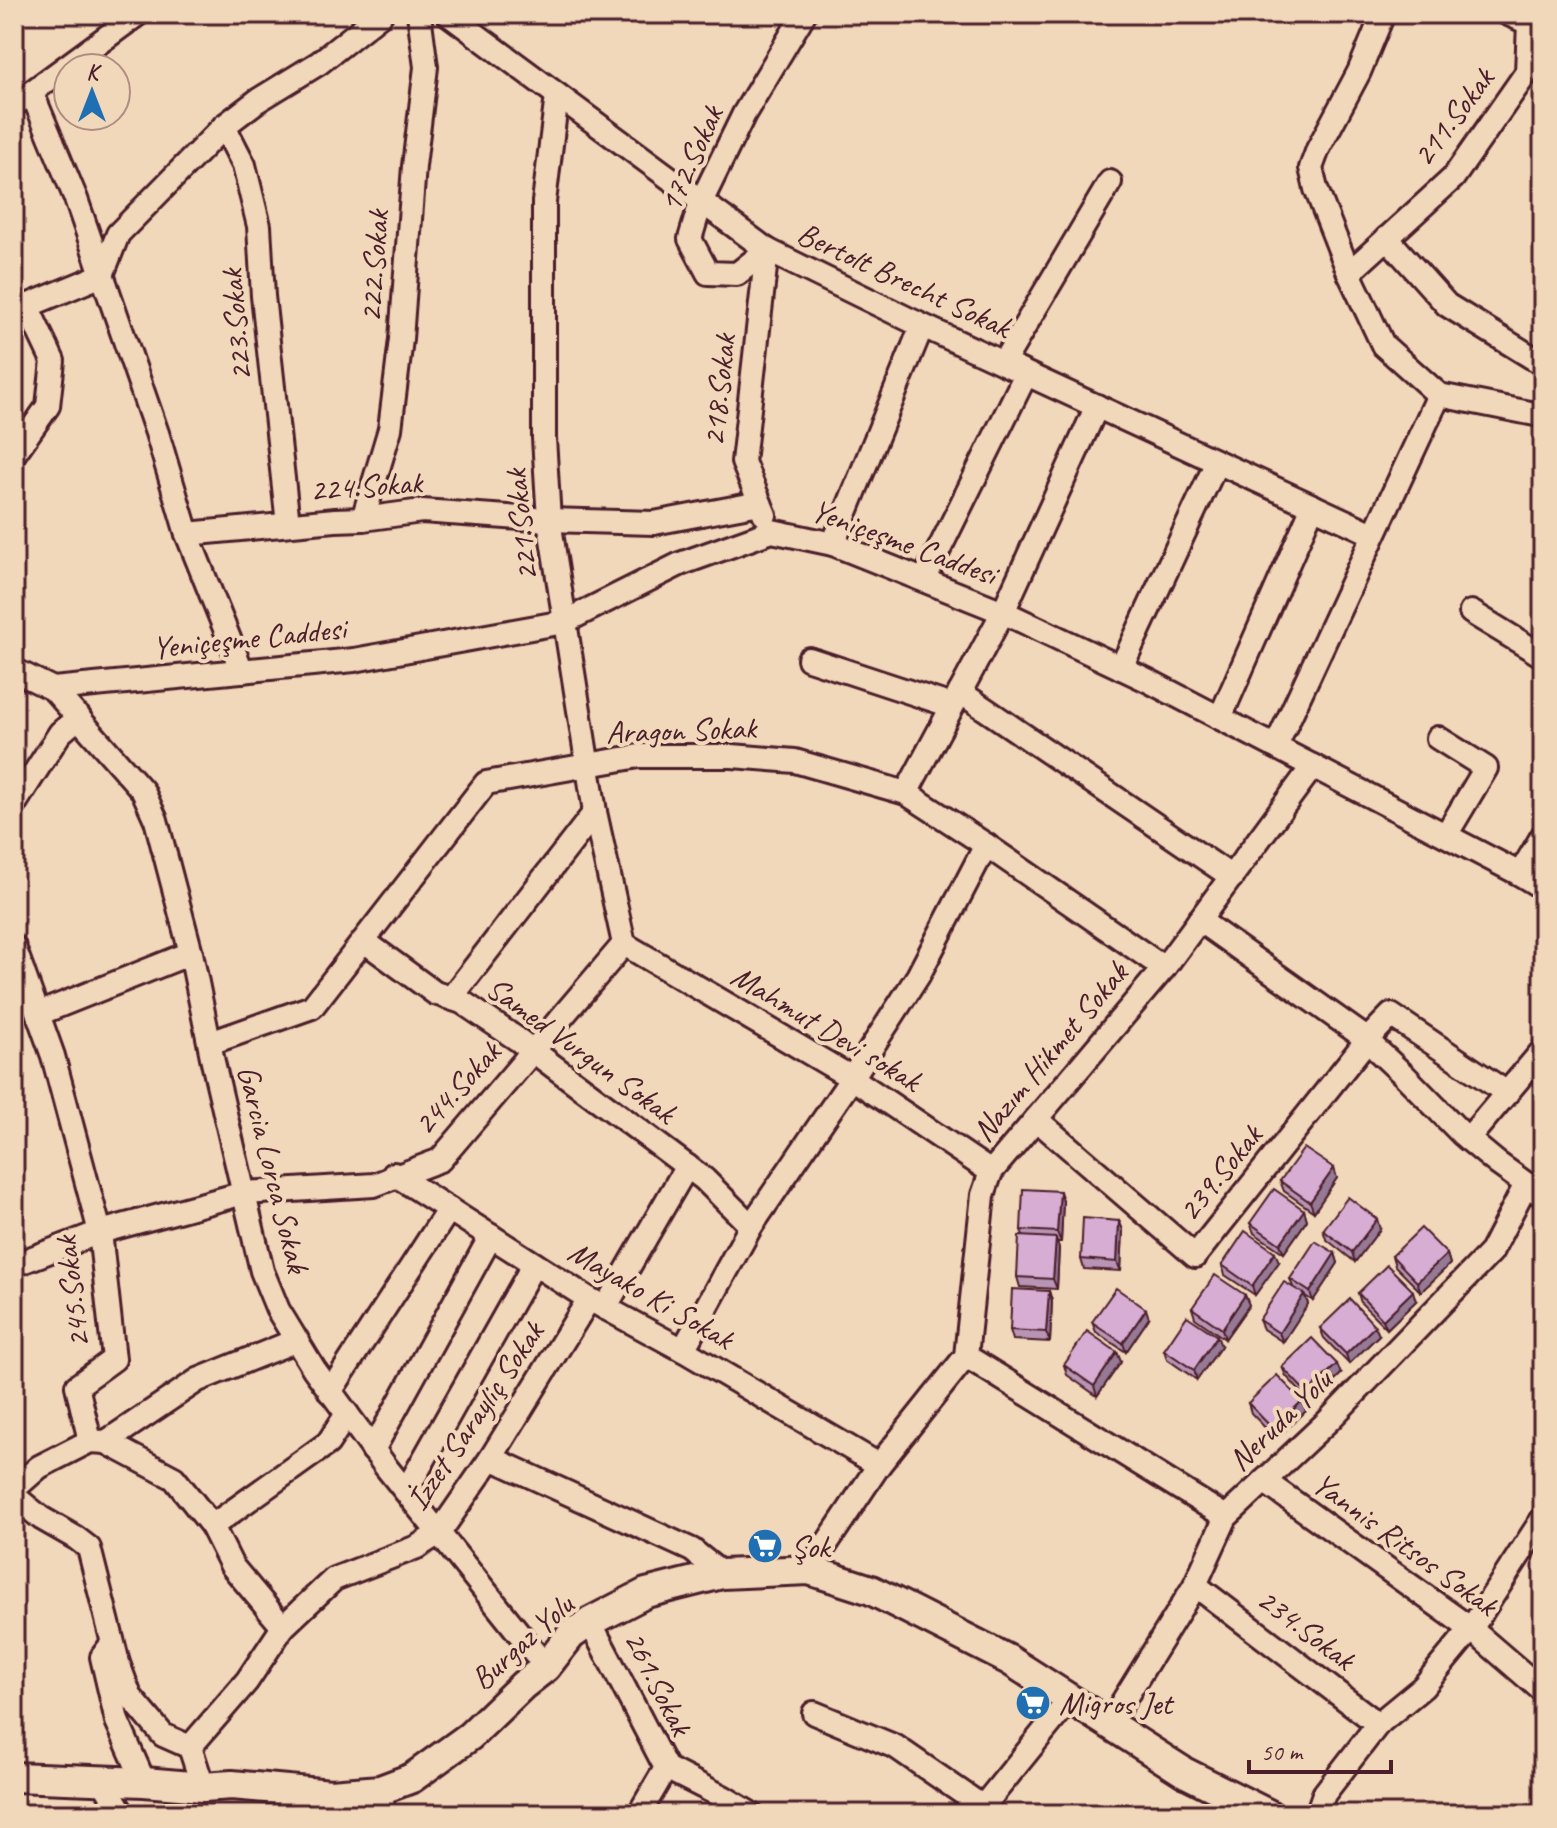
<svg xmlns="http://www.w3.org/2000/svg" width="1557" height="1828" viewBox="0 0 1557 1828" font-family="Caveat,sans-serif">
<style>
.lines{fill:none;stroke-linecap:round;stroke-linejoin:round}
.minor-casing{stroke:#4a1f2b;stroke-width:28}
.tertiary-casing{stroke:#4a1f2b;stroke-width:34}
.minor{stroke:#f2d8ba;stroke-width:22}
.tertiary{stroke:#f2d8ba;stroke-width:28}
.wall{fill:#b995b5;stroke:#4a1f2b;stroke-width:2}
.shaded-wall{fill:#967994;stroke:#4a1f2b;stroke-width:2}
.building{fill:#d7add3;stroke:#4a1f2b;stroke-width:2}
.labels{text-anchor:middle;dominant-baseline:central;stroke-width:8;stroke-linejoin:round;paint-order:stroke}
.street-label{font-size:32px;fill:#4a1f2b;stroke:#f2d8ba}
.poi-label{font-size:32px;fill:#4a1f2b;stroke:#f2d8ba;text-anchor:start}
</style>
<rect width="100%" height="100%" fill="#f2d8ba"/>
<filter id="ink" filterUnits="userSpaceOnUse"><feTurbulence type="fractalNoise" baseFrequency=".0125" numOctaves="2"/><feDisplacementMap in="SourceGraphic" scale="16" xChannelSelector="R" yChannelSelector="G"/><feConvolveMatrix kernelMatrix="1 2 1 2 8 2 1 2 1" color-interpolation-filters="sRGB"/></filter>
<g filter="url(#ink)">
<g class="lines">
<defs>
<g id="minor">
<polyline points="448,14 767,250 908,319 1373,534"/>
<polyline points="1383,14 1359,72 1318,149 1311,168 1316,189 1349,273 1383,345 1439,395 1540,415"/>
<polyline points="1508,14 1529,23"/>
<polyline points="32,93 76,199 157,433 187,534 242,671"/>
<polyline points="557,95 544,202 544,438 549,520 595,812 624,944"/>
<polyline points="14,105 138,14"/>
<polyline points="224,126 244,165 259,226 263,296 288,524"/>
<polyline points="1387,238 1447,305 1538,361"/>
<polyline points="767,250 737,274 708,273 690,239 701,202 744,114 804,14"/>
<polyline points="1349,273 1453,178 1527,72 1529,23 1537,14"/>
<polyline points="14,316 27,306 102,275 118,234 224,126 257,101 319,63 381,14"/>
<polyline points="1003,363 1110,182"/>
<polyline points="14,454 48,406 53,361 27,306"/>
<polyline points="765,515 743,462 767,250"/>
<polyline points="363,519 390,429 401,339 414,166 426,67 419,14"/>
<polyline points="187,534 335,520 363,519 422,511 549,520 654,523 760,503"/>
<polyline points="833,544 922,326"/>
<polyline points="924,580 1026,374"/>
<polyline points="1471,612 1543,656"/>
<polyline points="809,659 952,706"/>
<polyline points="1121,668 1217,462"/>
<polyline points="14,670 53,689 354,660 564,622 680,564 772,531 833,544 1003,612 1147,680 1520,874 1543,888"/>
<polyline points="53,689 143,791 156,820 191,953 213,1062 262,1271 278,1310 314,1369 386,1467 546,1667"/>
<polyline points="960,692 1232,877"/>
<polyline points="1220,718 1313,506"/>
<polyline points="1438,738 1486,768 1446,835"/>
<polyline points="1276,746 1439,395"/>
<polyline points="906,793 1003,612 1097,406"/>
<polyline points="14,805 60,733 79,717"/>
<polyline points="1520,874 1543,835"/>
<polyline points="1199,920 1361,1035 1405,1076 1462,1134 1497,1163 1543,1196"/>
<polyline points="364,941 435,993 462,1002 517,1039 704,1179 751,1226"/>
<polyline points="624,944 852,1078 991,1172"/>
<polyline points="14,947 53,1056 100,1232 114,1359 77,1386 90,1441 106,1442 174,1478 212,1526 232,1566 283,1627"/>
<polyline points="451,998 595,812"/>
<polyline points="38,1014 191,953"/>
<polyline points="210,1043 312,1007 486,783 639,756 732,756 795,761 906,793 986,845 1164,968"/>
<polyline points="1036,1119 1195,1256 1367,1040 1391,1015 1507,1093"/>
<polyline points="1468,1139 1543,1050"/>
<polyline points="394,1174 589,1299 683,1350 879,1465"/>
<polyline points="14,1265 100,1232 244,1193 374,1185 440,1160 624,944"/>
<polyline points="605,1308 687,1166"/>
<polyline points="683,1350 751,1226 852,1078 918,976 986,845"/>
<polyline points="966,1356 1226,1517"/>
<polyline points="330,1392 449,1209"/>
<polyline points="106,1442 198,1380 297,1340"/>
<polyline points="373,1450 491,1236"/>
<polyline points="491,1458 692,1550 722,1574"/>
<polyline points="1264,1481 1471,1629 1543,1691"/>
<polyline points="14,1489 39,1467 90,1441"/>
<polyline points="406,1491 534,1264"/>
<polyline points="14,1496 41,1518 76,1538 89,1548 118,1663 130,1696 163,1735 190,1747"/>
<polyline points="212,1526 328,1443 347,1414"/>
<polyline points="809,1570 879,1465 966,1356 983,1195 991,1172 1164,968 1313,766"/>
<polyline points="1195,1585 1378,1724"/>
<polyline points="590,1622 666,1768 639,1814"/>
<polyline points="108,1649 102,1657 117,1721 144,1782"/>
<polyline points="814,1713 896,1747 983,1807"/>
<polyline points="1109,1724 1195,1585 1226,1517 1329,1420 1491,1252 1526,1184"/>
<polyline points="666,1768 723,1797 751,1814"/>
<polyline points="102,1780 123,1814"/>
<polyline points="203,1787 190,1747 247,1681 283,1627 334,1579 417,1547 439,1533 491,1458 589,1299"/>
<polyline points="380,1790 384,1814"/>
<polyline points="977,1814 1070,1699"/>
<polyline points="1317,1814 1324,1794 1378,1724 1423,1687 1471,1629 1543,1518"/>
</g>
<polyline id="tertiary" points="14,1777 144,1782 203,1787 232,1785 331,1794 380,1790 412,1778 470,1736 523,1685 546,1667 571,1635 590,1622 646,1593 722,1574 809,1570 871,1590 1009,1660 1184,1772 1268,1814"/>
</defs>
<use href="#minor" class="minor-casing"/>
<use href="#tertiary" class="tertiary-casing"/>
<use href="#minor" class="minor"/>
<use href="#tertiary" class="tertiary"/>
</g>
<g class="wall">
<polygon points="1337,1178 1314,1212 1284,1191 1280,1181"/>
<polygon points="1063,1201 1061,1242 1057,1242 1059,1248 1057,1289 1020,1287 1017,1277 1023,1236 1021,1230"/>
<polygon points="1304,1210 1307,1220 1284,1253 1254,1233 1250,1223"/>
<polygon points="1119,1221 1123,1230 1121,1271 1084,1269 1081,1259"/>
<polygon points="1380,1229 1355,1262 1326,1239 1323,1230"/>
<polygon points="1335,1253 1338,1263 1313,1301 1305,1296 1308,1304 1283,1342 1263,1329 1259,1320 1293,1287 1290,1279"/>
<polygon points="1447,1254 1450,1264 1421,1292 1395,1266 1392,1256"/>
<polygon points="1279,1262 1255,1295 1225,1275 1222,1265"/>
<polygon points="1049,1291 1052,1301 1050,1342 1013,1340 1010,1330"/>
<polygon points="1358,1293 1416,1301 1387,1329 1361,1303"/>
<polygon points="1245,1295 1249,1305 1225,1339 1195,1318 1192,1308"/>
<polygon points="1149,1318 1126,1352 1096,1332 1092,1322"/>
<polygon points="1320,1328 1379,1335 1349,1364 1324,1338"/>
<polygon points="1221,1346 1197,1380 1167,1359 1164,1350"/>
<polygon points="1117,1352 1121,1362 1097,1396 1067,1375 1064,1365"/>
<polygon points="1282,1367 1341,1374 1311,1403 1286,1376"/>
<polygon points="1248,1403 1306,1411 1276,1439 1251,1413"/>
</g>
<g class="shaded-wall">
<polygon points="1334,1168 1337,1178 1314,1212 1310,1202"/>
<polygon points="1060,1191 1063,1201 1061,1242 1057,1232"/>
<polygon points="1304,1210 1307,1220 1284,1253 1280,1244"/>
<polygon points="1377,1219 1380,1229 1355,1262 1352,1252"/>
<polygon points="1119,1221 1123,1230 1121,1271 1117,1262"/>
<polygon points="1056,1238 1059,1248 1057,1289 1053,1279"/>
<polygon points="1275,1252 1279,1262 1255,1295 1252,1286"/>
<polygon points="1335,1253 1338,1263 1313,1301 1310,1292"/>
<polygon points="1447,1254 1450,1264 1421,1292 1417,1282"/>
<polygon points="1049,1291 1052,1301 1050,1342 1046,1332"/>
<polygon points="1413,1291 1416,1301 1387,1329 1383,1320"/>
<polygon points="1304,1294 1308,1304 1283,1342 1279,1333"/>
<polygon points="1245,1295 1249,1305 1225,1339 1222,1329"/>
<polygon points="1146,1309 1149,1318 1126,1352 1123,1343"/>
<polygon points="1375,1326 1379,1335 1349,1364 1346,1354"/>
<polygon points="1217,1336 1221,1346 1197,1380 1194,1370"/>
<polygon points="1117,1352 1121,1362 1097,1396 1094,1386"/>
<polygon points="1337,1364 1341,1374 1311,1403 1307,1393"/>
<polygon points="1302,1401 1306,1411 1276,1439 1273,1429"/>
</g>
<g class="building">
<polygon points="1304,1148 1334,1168 1310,1202 1280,1181"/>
<polygon points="1023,1189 1060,1191 1057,1232 1021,1230"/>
<polygon points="1274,1189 1304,1210 1280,1244 1250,1223"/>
<polygon points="1348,1197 1377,1219 1352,1252 1323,1230"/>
<polygon points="1083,1218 1119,1221 1117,1262 1081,1259"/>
<polygon points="1421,1228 1447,1254 1417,1282 1392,1256"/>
<polygon points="1245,1231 1275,1252 1252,1286 1222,1265"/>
<polygon points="1019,1236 1056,1238 1053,1279 1017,1277"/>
<polygon points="1315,1241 1335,1253 1310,1292 1290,1279"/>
<polygon points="1387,1265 1413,1291 1383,1320 1358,1293"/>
<polygon points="1215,1275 1245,1295 1222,1329 1192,1308"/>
<polygon points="1284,1282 1304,1294 1279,1333 1259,1320"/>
<polygon points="1116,1288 1146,1309 1123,1343 1092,1322"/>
<polygon points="1012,1289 1049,1291 1046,1332 1010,1330"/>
<polygon points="1350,1299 1375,1326 1346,1354 1320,1328"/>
<polygon points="1187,1316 1217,1336 1194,1370 1164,1350"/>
<polygon points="1087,1331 1117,1352 1094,1386 1064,1365"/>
<polygon points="1312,1338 1337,1364 1307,1393 1282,1367"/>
<polygon points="1277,1375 1302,1401 1273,1429 1248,1403"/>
</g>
</g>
<defs>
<symbol id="supermarket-disc" viewBox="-11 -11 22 22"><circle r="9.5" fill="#1f6fb2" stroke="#f2d8ba"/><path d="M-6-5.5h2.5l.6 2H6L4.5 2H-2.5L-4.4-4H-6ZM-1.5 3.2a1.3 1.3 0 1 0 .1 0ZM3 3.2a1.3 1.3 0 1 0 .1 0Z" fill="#fff"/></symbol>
</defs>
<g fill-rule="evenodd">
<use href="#supermarket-disc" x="745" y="1526" width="40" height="40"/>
<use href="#supermarket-disc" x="1013" y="1683" width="40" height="40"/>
</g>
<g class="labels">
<g class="street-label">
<text transform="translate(1453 117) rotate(-53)">211.Sokak</text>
<text transform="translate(691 159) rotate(-66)">172.Sokak</text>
<text transform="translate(374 266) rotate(-86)">222.Sokak</text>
<text transform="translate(904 280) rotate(25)">Bertolt Brecht Sokak</text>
<text transform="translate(236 325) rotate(-95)">223.Sokak</text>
<text transform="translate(719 390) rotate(-84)">218.Sokak</text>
<text transform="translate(366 486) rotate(-4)">224.Sokak</text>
<text transform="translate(521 525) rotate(-96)">221.Sokak</text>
<text transform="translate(904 542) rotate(20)">Yeniçeşme Caddesi</text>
<text transform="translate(249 638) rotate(-6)">Yeniçeşme Caddesi</text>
<text transform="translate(681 730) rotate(-2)">Aragon Sokak</text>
<text transform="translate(826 1028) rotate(31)">Mahmut Devi sokak</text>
<text transform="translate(581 1050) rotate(36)">Samed Vurgun Sokak</text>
<text transform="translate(1050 1052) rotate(-50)">Nazım Hikmet Sokak</text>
<text transform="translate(457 1088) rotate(-48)">244.Sokak</text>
<text transform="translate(273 1169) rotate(76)">Garcia Lorca Sokak</text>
<text transform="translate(1220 1173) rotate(-51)">239.Sokak</text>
<text transform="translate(72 1292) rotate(-97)">245.Sokak</text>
<text transform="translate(651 1295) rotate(30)">Mayako Ki Sokak</text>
<text transform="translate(475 1416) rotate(-56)">İzzet Sarayliç Sokak</text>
<text transform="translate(1280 1420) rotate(-44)">Neruda Yolu</text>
<text transform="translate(1405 1544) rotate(36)">Yannis Ritsos Sokak</text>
<text transform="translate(1306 1629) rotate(37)">234.Sokak</text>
<text transform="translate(522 1642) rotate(-42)">Burgaz Yolu</text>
<text transform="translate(658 1683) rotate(63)">261.Sokak</text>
</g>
<g class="poi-label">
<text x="791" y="1546">Şok</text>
<text x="1059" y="1703">Migros Jet</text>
</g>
</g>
<rect width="1557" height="1828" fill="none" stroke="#f2d8ba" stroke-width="48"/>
<rect x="24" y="24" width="1509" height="1780" fill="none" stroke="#4a1f2b" stroke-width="3" filter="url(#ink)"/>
<g transform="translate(92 92)"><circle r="38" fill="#f2d8ba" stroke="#af8e81" stroke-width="2"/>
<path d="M0-6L14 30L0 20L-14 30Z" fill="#1f6fb2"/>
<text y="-12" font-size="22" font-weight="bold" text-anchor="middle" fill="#4a1f2b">K</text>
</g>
<path d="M1249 1760v12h142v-12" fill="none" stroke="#4a1f2b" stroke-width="4"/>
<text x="1261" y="1760" font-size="24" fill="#4a1f2b" stroke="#f2d8ba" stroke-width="6" paint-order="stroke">50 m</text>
</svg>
